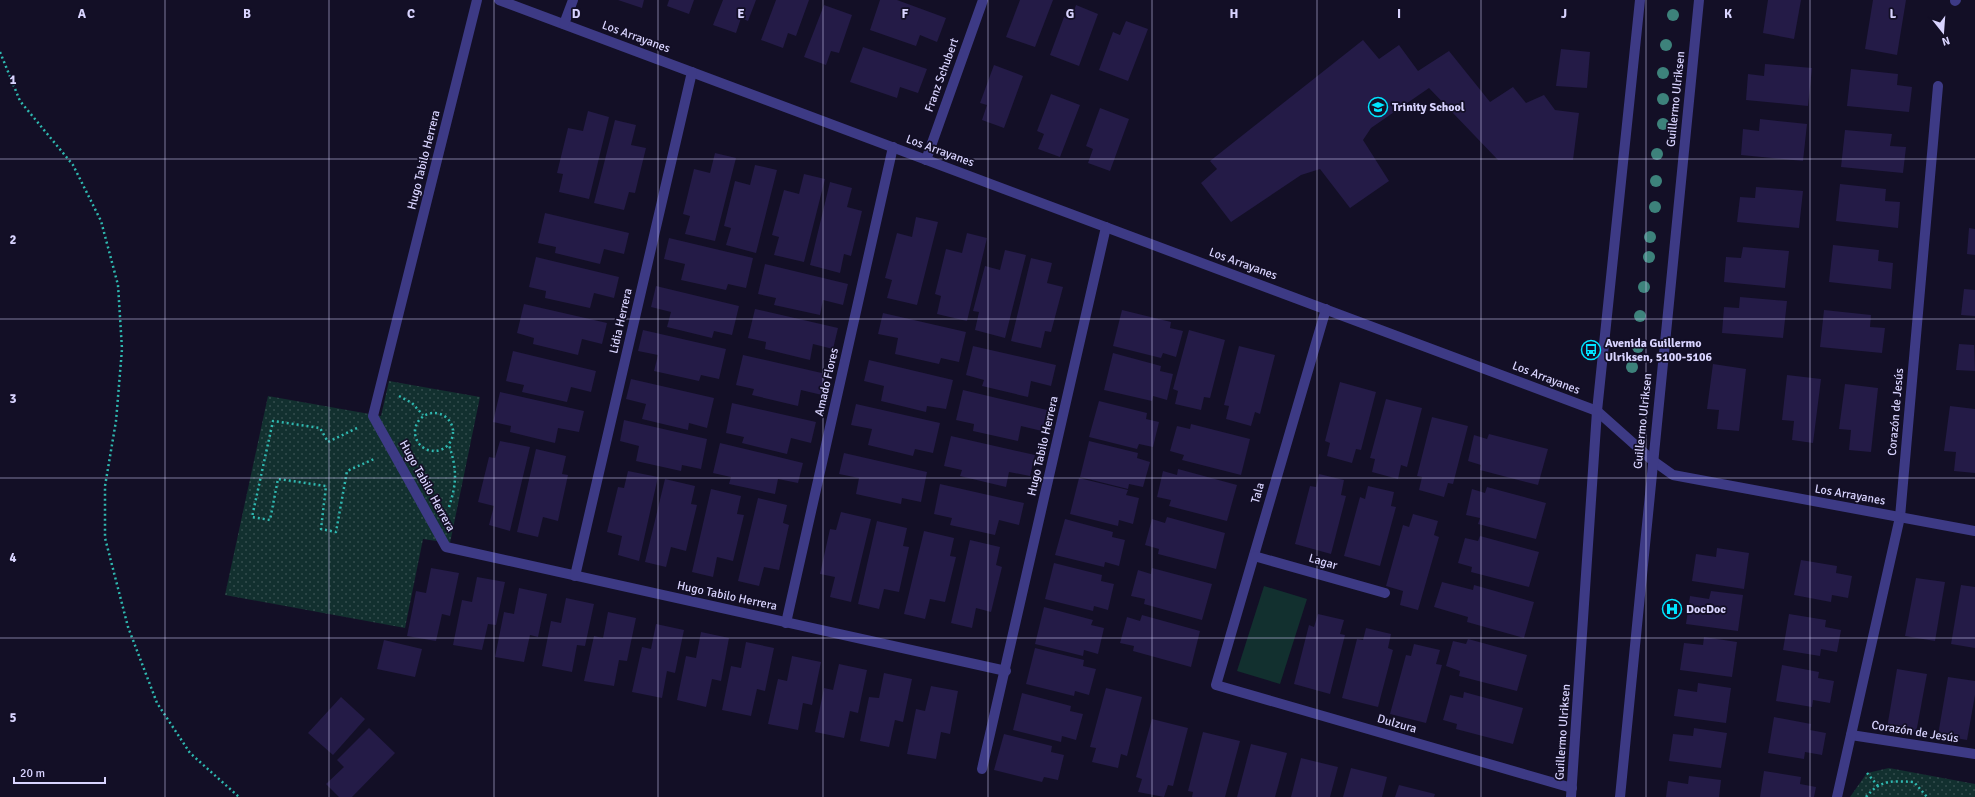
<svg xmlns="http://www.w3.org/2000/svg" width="1975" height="797" viewBox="0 0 1975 797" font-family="Signika,sans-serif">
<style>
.green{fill:#12302f}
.park{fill:url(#park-dots)}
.building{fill:#241b47}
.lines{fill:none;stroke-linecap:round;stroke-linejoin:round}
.path{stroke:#2fb8b0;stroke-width:2.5;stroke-dasharray:2 3;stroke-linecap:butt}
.minor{stroke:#3d3a85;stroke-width:10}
.tertiary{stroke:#3d3a85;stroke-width:10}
.tree{fill:#3d827b}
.grid{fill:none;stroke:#d9d4ff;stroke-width:1;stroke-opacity:0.55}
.labels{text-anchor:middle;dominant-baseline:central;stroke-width:3.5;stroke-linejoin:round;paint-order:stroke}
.street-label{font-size:12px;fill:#d9d4ff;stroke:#130f26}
.poi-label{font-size:12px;font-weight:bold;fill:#d9d4ff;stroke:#130f26;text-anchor:start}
.grid-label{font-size:13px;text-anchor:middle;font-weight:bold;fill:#d9d4ff;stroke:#130f26;stroke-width:3.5;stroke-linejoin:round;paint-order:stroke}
</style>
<defs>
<pattern id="park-dots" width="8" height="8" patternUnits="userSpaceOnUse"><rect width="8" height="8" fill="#12302f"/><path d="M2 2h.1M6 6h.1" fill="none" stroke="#344d4e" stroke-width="1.8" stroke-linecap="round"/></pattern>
</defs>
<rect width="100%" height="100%" fill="#130f26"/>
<polygon class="green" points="1264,586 1307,599 1280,684 1237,671"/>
<g class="park">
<polygon points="389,381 480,397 450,543 423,539 405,628 225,595 268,396 381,416"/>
<polygon points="1889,768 1975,784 1975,797 1850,797 1867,773"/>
</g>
<g class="building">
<polygon points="618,0 644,0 642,8"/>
<polygon points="669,0 694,0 689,14 667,6"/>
<polygon points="723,0 756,0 748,21 741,18 736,33 713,25"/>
<polygon points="776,0 809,0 796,36 788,33 783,48 761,40"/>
<polygon points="880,0 897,0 946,18 937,42 920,35 916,46 870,30"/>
<polygon points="1020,0 1053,0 1035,47 1006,37"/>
<polygon points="1768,0 1801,0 1794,39 1763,33"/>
<polygon points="1873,0 1906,0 1897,55 1865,49"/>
<polygon points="824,5 852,15 839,53 831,51 826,65 804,57"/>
<polygon points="1076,5 1098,14 1079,66 1050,55 1064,17 1071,20"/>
<polygon points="1126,21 1148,29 1128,81 1099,70 1113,32 1120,35"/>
<polygon points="1363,40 1379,59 1399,45 1418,71 1449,51 1490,102 1513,87 1526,103 1544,95 1555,110 1579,113 1573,160 1498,160 1429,88 1371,128 1363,140 1389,181 1350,208 1320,169 1301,175 1231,222 1201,183 1217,169 1210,161"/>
<polygon points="863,47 927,69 918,93 900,87 897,98 850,82"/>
<polygon points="1561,49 1590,52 1587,88 1556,86"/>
<polygon points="1765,64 1812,68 1808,106 1746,100 1748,74 1764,76"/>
<polygon points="994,65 1023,76 1004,128 982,120 987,105 980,103"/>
<polygon points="1851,69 1898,74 1897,85 1912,87 1909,112 1847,106"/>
<polygon points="1051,94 1080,105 1060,157 1038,149 1044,134 1037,131"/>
<polygon points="1100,108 1129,119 1110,171 1088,163 1093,149 1086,146"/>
<polygon points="588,111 609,117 589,199 559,192 563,174 557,173 568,128 583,131"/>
<polygon points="1760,119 1807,124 1803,161 1741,155 1743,129 1759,131"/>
<polygon points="615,120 636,125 631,145 646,148 635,193 629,192 624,210 594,203"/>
<polygon points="1845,130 1892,134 1890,146 1906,147 1903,173 1841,167"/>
<polygon points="715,153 736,158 715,241 685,234 690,216 683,214 694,169 710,173"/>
<polygon points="755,165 777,170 756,253 726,245 731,228 724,226 735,181 750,185"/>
<polygon points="804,174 825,179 804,262 774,255 779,237 772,235 784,190 799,194"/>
<polygon points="830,182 852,188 847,207 862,211 851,256 844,254 840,273 810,265"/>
<polygon points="1840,184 1886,189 1885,201 1900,202 1898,228 1836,221"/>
<polygon points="1756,187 1803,191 1799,228 1737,222 1740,197 1755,198"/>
<polygon points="545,213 629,233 624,254 604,249 600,264 555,253 556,247 538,243"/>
<polygon points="916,217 938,222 917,305 887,298 892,280 885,278 897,233 912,237"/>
<polygon points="1969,228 1975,229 1975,255 1967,254"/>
<polygon points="967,233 987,238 967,321 937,314 941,296 935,294 946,249 962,253"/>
<polygon points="669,238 753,258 746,288 728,284 726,290 681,280 685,264 664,259"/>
<polygon points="1833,245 1879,250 1878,261 1893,263 1891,289 1829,282"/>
<polygon points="1743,247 1789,251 1785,288 1724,282 1726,257 1741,258"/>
<polygon points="1005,250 1026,255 1005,338 975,330 979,312 973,311 985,266 1000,270"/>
<polygon points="536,257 619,277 614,298 594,293 590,308 545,298 546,291 529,287"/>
<polygon points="1031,258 1052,263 1047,283 1063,287 1051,332 1045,331 1041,348 1011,341"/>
<polygon points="765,264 848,284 843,305 823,300 820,315 774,305 776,298 758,294"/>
<polygon points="656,286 739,306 732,335 714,331 712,338 667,327 671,312 651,307"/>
<polygon points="1964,289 1975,290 1975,316 1961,315"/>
<polygon points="1740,297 1787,301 1783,338 1722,333 1724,307 1739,308"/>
<polygon points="524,304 607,323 602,344 582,339 578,355 533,344 534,338 517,333"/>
<polygon points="755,309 838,328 833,349 813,344 810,360 765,349 766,342 748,338"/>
<polygon points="1122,310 1171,322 1170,328 1183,331 1176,357 1163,353 1161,358 1113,346"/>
<polygon points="1824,310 1871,315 1870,327 1885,328 1882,353 1820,347"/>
<polygon points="883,313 966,332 959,362 941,358 939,364 895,354 898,338 878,334"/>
<polygon points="643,330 726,349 719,379 701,375 699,381 654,371 658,355 638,351"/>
<polygon points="1189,330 1225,340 1210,398 1204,397 1201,410 1175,404 1178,391 1173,389"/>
<polygon points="1974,342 1975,371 1956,370 1959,344 1974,345"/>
<polygon points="973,346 1056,365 1051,386 1031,381 1028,397 982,386 984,380 966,375"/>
<polygon points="1239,346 1275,355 1260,414 1255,412 1251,426 1226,419 1229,406 1224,405"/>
<polygon points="513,351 596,371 591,392 571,387 567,402 522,392 524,385 506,381"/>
<polygon points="1113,353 1161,366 1160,371 1173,374 1167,400 1153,396 1152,401 1104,390"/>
<polygon points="743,355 826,374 822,395 801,390 798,406 752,395 754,389 736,385"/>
<polygon points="869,360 953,380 946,409 927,406 926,412 881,401 884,386 864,381"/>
<polygon points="1713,364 1746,369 1739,431 1717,429 1719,410 1707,409"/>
<polygon points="1787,375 1821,379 1813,443 1792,440 1794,421 1782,420"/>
<polygon points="631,379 714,398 707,428 689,423 688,430 642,419 646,404 626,399"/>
<polygon points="1340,382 1376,392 1361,450 1356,449 1352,463 1327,456 1330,443 1325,441"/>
<polygon points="1845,384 1878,388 1871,452 1849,450 1851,430 1839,429"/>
<polygon points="963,390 1047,410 1042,431 1021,426 1018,441 973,431 974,424 956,420"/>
<polygon points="500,392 584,411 579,432 558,428 555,443 510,432 511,426 493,422"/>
<polygon points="1386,399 1422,408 1407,467 1401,465 1398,479 1372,472 1375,459 1370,458"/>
<polygon points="1099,401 1147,413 1146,419 1159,422 1153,447 1139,444 1137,449 1089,437"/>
<polygon points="732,403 816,422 811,443 791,438 787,454 742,443 744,437 726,433"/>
<polygon points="856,404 940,423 933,453 915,449 913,456 868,445 872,429 851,425"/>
<polygon points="1950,406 1975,409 1975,473 1954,471 1956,452 1944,451"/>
<polygon points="1432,417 1468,426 1453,484 1448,483 1444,497 1419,490 1422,477 1417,476"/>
<polygon points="624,420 707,439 701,469 682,465 681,471 636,461 639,446 620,441"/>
<polygon points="1191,424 1250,439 1241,475 1182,460 1184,455 1170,451 1177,426 1190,429"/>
<polygon points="1489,434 1548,449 1538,485 1480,470 1481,465 1468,461 1474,435 1487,439"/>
<polygon points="951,436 1035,455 1030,476 1009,472 1006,487 960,476 962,470 944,466"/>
<polygon points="500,441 530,447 510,531 489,525 494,506 478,502 489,457 495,458"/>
<polygon points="1089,441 1138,453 1137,458 1150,462 1143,487 1129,484 1128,489 1080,477"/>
<polygon points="720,443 803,463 798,483 778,479 775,494 729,484 731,477 713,473"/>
<polygon points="536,449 566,456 562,474 568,475 558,521 543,517 538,537 517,532"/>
<polygon points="844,453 927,472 921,502 902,498 901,504 856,494 859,478 839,474"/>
<polygon points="1178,469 1237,485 1227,521 1169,506 1171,500 1157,497 1163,471 1177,475"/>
<polygon points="628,471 658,477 639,561 618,555 622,536 607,532 618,487 624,488"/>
<polygon points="1319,474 1344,480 1341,495 1346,496 1331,554 1295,544 1310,486 1316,487"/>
<polygon points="1079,478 1128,490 1126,495 1139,498 1133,524 1119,520 1118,526 1070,514"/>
<polygon points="665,479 695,486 691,504 697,505 686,551 671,547 666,567 645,562"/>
<polygon points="940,484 1024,503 1019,525 999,520 995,535 950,525 952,518 934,514"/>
<polygon points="1368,486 1394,492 1391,506 1396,507 1380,566 1344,556 1360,497 1365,499"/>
<polygon points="1487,487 1546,503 1536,539 1478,524 1480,518 1466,515 1472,489 1485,493"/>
<polygon points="711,489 741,496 737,514 744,515 733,561 717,557 713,577 692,572"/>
<polygon points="758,498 787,505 783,523 789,525 779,570 764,567 759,586 738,581"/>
<polygon points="841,512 871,519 851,602 830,597 835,577 820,574 830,529 836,530"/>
<polygon points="1413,514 1438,521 1434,535 1439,537 1418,610 1400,605 1403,591 1386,586 1403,525 1409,527"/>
<polygon points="1167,517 1225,533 1216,569 1158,554 1159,549 1145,545 1152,519 1165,523"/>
<polygon points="1065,519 1113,532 1112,537 1125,540 1119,566 1105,562 1104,567 1055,555"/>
<polygon points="877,521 907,528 903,546 909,547 899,592 884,589 879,609 858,604"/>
<polygon points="924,531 954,538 950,556 956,557 945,602 930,599 925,619 904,614"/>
<polygon points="1480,536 1539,552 1529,587 1471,572 1472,567 1458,563 1465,538 1478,541"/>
<polygon points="970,540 1000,547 996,565 1002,567 991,612 976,608 972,628 951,623"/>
<polygon points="1717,548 1749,553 1744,589 1692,581 1696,554 1716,557"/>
<polygon points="1801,560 1837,566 1836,573 1852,576 1848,598 1832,595 1831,602 1794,595"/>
<polygon points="1054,563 1102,575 1101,581 1114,584 1108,610 1094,606 1093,611 1045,599"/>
<polygon points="431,568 459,573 450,616 442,614 436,641 407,636 416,591 426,593"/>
<polygon points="1152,568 1212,584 1202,620 1144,604 1145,599 1131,596 1138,570 1151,574"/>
<polygon points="477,577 505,582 496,625 488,624 482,650 453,645 462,600 472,602"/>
<polygon points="1916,578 1945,582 1935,641 1905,636"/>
<polygon points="1442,582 1473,590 1474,585 1534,602 1524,638 1467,622 1468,617 1434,607"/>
<polygon points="1961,585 1975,587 1975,648 1951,644"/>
<polygon points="519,588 547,594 538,637 530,635 524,662 495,657 504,612 514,614"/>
<polygon points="1711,591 1743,595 1738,631 1686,624 1690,596 1709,599"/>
<polygon points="566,598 594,604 585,646 577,645 572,672 542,666 551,621 561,623"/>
<polygon points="1044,607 1093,620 1091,625 1104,628 1098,654 1084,650 1083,656 1035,644"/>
<polygon points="608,612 636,618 627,661 619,660 614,686 584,681 594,636 603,638"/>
<polygon points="1318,614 1344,620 1340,634 1345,635 1330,694 1294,684 1309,625 1314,627"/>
<polygon points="1789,614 1826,620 1825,627 1841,630 1837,652 1821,649 1820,656 1783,650"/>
<polygon points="1142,615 1200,631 1191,667 1133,651 1134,646 1120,643 1127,617 1140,621"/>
<polygon points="656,624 684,630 675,673 667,671 662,698 632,692 642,647 651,649"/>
<polygon points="1366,628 1391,634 1388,648 1393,650 1378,707 1342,698 1357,639 1363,640"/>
<polygon points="701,632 729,638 721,681 712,679 706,707 677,700 686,656 696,658"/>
<polygon points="1704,637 1737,642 1732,677 1680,670 1684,643 1703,645"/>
<polygon points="1468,639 1527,655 1517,691 1459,676 1460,671 1446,666 1453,641 1466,644"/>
<polygon points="384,640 422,649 415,677 377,669"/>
<polygon points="746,642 774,648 765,691 757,689 751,716 722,710 731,666 741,668"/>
<polygon points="1414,644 1440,650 1436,664 1442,665 1426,723 1390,714 1406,655 1411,656"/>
<polygon points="1035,648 1084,660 1083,666 1096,669 1089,695 1075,691 1074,696 1026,684"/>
<polygon points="792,656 821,662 812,705 803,703 798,730 768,724 778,679 787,681"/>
<polygon points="839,664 867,670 858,713 850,711 844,738 815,732 824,688 833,690"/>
<polygon points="1782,665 1819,672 1818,678 1834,681 1830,703 1813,700 1812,707 1776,701"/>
<polygon points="1897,669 1927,674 1916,733 1887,728"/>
<polygon points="884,673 912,679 903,722 895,720 889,747 860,741 869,697 879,698"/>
<polygon points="1948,677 1975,681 1975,695 1967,740 1938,735"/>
<polygon points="1698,683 1731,688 1726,723 1674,716 1678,689 1697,692"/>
<polygon points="931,686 958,691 950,734 941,732 936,759 907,754 916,709 925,711"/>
<polygon points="1106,688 1142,697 1127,756 1121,754 1118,768 1092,762 1096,748 1090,747"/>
<polygon points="1464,692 1523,708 1513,744 1456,729 1457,724 1443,720 1450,695 1463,698"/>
<polygon points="1022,693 1071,706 1070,711 1083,714 1076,740 1062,736 1061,742 1013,730"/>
<polygon points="341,697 365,719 333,755 308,733"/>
<polygon points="1774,717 1811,724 1810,730 1826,733 1822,755 1805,752 1804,759 1768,753"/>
<polygon points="1152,719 1188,728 1173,786 1168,785 1164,797 1138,792 1142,779 1136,777"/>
<polygon points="369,728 395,753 352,797 339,797 326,784 344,767 337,760"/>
<polygon points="1694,728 1727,733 1721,768 1669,761 1673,734 1693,736"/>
<polygon points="1203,732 1240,741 1225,797 1192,797 1193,792 1188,791"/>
<polygon points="1004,734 1052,746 1051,752 1064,755 1058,780 1044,777 1042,782 994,770"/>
<polygon points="1251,744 1287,753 1275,797 1237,797"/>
<polygon points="1301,758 1338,767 1330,797 1291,797"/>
<polygon points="1351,768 1387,777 1382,797 1343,797"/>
<polygon points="1764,771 1801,777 1800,784 1816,787 1814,797 1760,797"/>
<polygon points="1689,776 1721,780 1719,797 1666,797 1668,781 1688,784"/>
<polygon points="1399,785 1435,794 1434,797 1395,797"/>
</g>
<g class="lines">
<g class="path">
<polyline points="0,52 20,101 73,165 101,221 118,285 122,349 116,421 105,486 105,538 128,627 157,703 190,753 239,797"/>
<polyline points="399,396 412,403 423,415"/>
<circle cx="434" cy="432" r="19"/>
<polyline points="357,428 328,442 320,428 273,421 252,517 270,520 278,479 326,486 321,529 336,532 347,471 374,459"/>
<path d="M 449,507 C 457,483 457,469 449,445"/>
<polyline points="1867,773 1878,786"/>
<path d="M 1866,797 C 1881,779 1892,781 1914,782 L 1927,797"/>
</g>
<g class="minor">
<polyline points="477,0 373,416 446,547 1006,671"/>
<polyline points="499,0 1597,411"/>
<polyline points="1955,1 1956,0"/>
<polyline points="564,24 573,0"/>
<polyline points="926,160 983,0"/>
<polyline points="1326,309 1216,685 1572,788"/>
<polyline points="1254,556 1385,593"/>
<polyline points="575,576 692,72"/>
<polyline points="786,623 893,147"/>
<polyline points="1851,735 1975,754"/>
<polyline points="982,769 1106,227"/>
<polyline points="1837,797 1900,517 1938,86"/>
</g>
<g class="tertiary">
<polyline points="1597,411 1652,460 1673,475 1975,531"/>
<polyline points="1571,797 1597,411 1640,0"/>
<polyline points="1620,797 1699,0"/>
</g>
</g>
<g class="tree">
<circle cx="1673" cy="15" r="6"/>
<circle cx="1666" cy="45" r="6"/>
<circle cx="1663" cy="73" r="6"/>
<circle cx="1663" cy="99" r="6"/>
<circle cx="1663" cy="124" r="6"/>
<circle cx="1657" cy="154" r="6"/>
<circle cx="1656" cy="181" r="6"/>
<circle cx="1655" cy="207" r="6"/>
<circle cx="1650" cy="237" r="6"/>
<circle cx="1649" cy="257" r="6"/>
<circle cx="1644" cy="287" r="6"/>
<circle cx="1640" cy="316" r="6"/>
<circle cx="1638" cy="347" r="6"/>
<circle cx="1632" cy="367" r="6"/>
</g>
<path class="grid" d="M 165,0 L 165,797M 329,0 L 329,797M 494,0 L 494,797M 658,0 L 658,797M 823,0 L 823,797M 988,0 L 988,797M 1152,0 L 1152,797M 1317,0 L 1317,797M 1481,0 L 1481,797M 1646,0 L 1646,797M 1810,0 L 1810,797M 0,159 L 1975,159M 0,319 L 1975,319M 0,478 L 1975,478M 0,638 L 1975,638"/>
<defs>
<symbol id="school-ring" viewBox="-11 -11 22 22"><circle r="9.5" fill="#130f26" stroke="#00e5ff" stroke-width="1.5"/><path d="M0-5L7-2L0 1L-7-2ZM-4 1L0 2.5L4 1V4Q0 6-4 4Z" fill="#00e5ff"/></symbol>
<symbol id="bus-ring" viewBox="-11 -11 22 22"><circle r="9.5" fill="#130f26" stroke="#00e5ff" stroke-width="1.5"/><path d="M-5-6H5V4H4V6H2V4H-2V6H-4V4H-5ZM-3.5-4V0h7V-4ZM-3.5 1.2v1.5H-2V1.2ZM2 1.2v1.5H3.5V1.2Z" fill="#00e5ff"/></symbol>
<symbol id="hospital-ring" viewBox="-11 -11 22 22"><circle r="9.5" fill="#130f26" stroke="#00e5ff" stroke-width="1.5"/><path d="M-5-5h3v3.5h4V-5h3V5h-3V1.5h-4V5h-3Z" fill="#00e5ff"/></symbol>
</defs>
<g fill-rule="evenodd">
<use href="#school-ring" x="1367" y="96" width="22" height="22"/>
<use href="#bus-ring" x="1580" y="339" width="22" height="22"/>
<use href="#hospital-ring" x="1661" y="598" width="22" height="22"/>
</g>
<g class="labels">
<g class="street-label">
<text transform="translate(636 37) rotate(20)">Los Arrayanes</text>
<text transform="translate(942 75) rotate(-70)">Franz Schubert</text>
<text transform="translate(1676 99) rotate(-84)">Guillermo Ulriksen</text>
<text transform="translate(940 151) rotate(20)">Los Arrayanes</text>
<text transform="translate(424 160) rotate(-76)">Hugo Tabilo Herrera</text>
<text transform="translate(1243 264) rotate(20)">Los Arrayanes</text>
<text transform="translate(621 321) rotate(-77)">Lidia Herrera</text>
<text transform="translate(1546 378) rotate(21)">Los Arrayanes</text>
<text transform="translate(827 382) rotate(-77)">Amado Flores</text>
<text transform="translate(1896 412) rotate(-85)">Corazón de Jesús</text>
<text transform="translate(1643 421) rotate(-84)">Guillermo Ulriksen</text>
<text transform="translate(1043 446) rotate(-77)">Hugo Tabilo Herrera</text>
<text transform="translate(427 486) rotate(61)">Hugo Tabilo Herrera</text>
<text transform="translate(1258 493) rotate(-74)">Tala</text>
<text transform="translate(1850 495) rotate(10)">Los Arrayanes</text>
<text transform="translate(1323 562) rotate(16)">Lagar</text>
<text transform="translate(727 596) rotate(12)">Hugo Tabilo Herrera</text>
<text transform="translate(1397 724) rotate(16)">Dulzura</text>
<text transform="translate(1563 732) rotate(-86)">Guillermo Ulriksen</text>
<text transform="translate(1915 732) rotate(9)">Corazón de Jesús</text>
</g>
<g class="poi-label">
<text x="1392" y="107">Trinity School</text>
<text x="1605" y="343">Avenida Guillermo<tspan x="1605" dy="14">Ulriksen, 5100-5106</tspan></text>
<text x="1686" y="609">DocDoc</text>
</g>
</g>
<g class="grid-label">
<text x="82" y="18">A</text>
<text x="247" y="18">B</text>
<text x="411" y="18">C</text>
<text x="576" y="18">D</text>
<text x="741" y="18">E</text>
<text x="905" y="18">F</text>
<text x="1070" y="18">G</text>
<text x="1234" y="18">H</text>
<text x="1399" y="18">I</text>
<text x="1564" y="18">J</text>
<text x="1728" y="18">K</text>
<text x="1893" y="18">L</text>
<text x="13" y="84">1</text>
<text x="13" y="244">2</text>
<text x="13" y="403">3</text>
<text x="13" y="562">4</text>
<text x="13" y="722">5</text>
</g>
<g transform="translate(1943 32) rotate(163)" stroke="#130f26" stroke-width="3" paint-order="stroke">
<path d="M0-3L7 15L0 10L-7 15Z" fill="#d9d4ff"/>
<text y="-6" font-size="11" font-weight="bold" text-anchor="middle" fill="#d9d4ff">N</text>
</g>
<path d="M14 777v6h91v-6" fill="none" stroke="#d9d4ff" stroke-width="2"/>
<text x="20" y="777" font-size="12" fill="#d9d4ff" stroke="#130f26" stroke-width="3" paint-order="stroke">20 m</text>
</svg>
